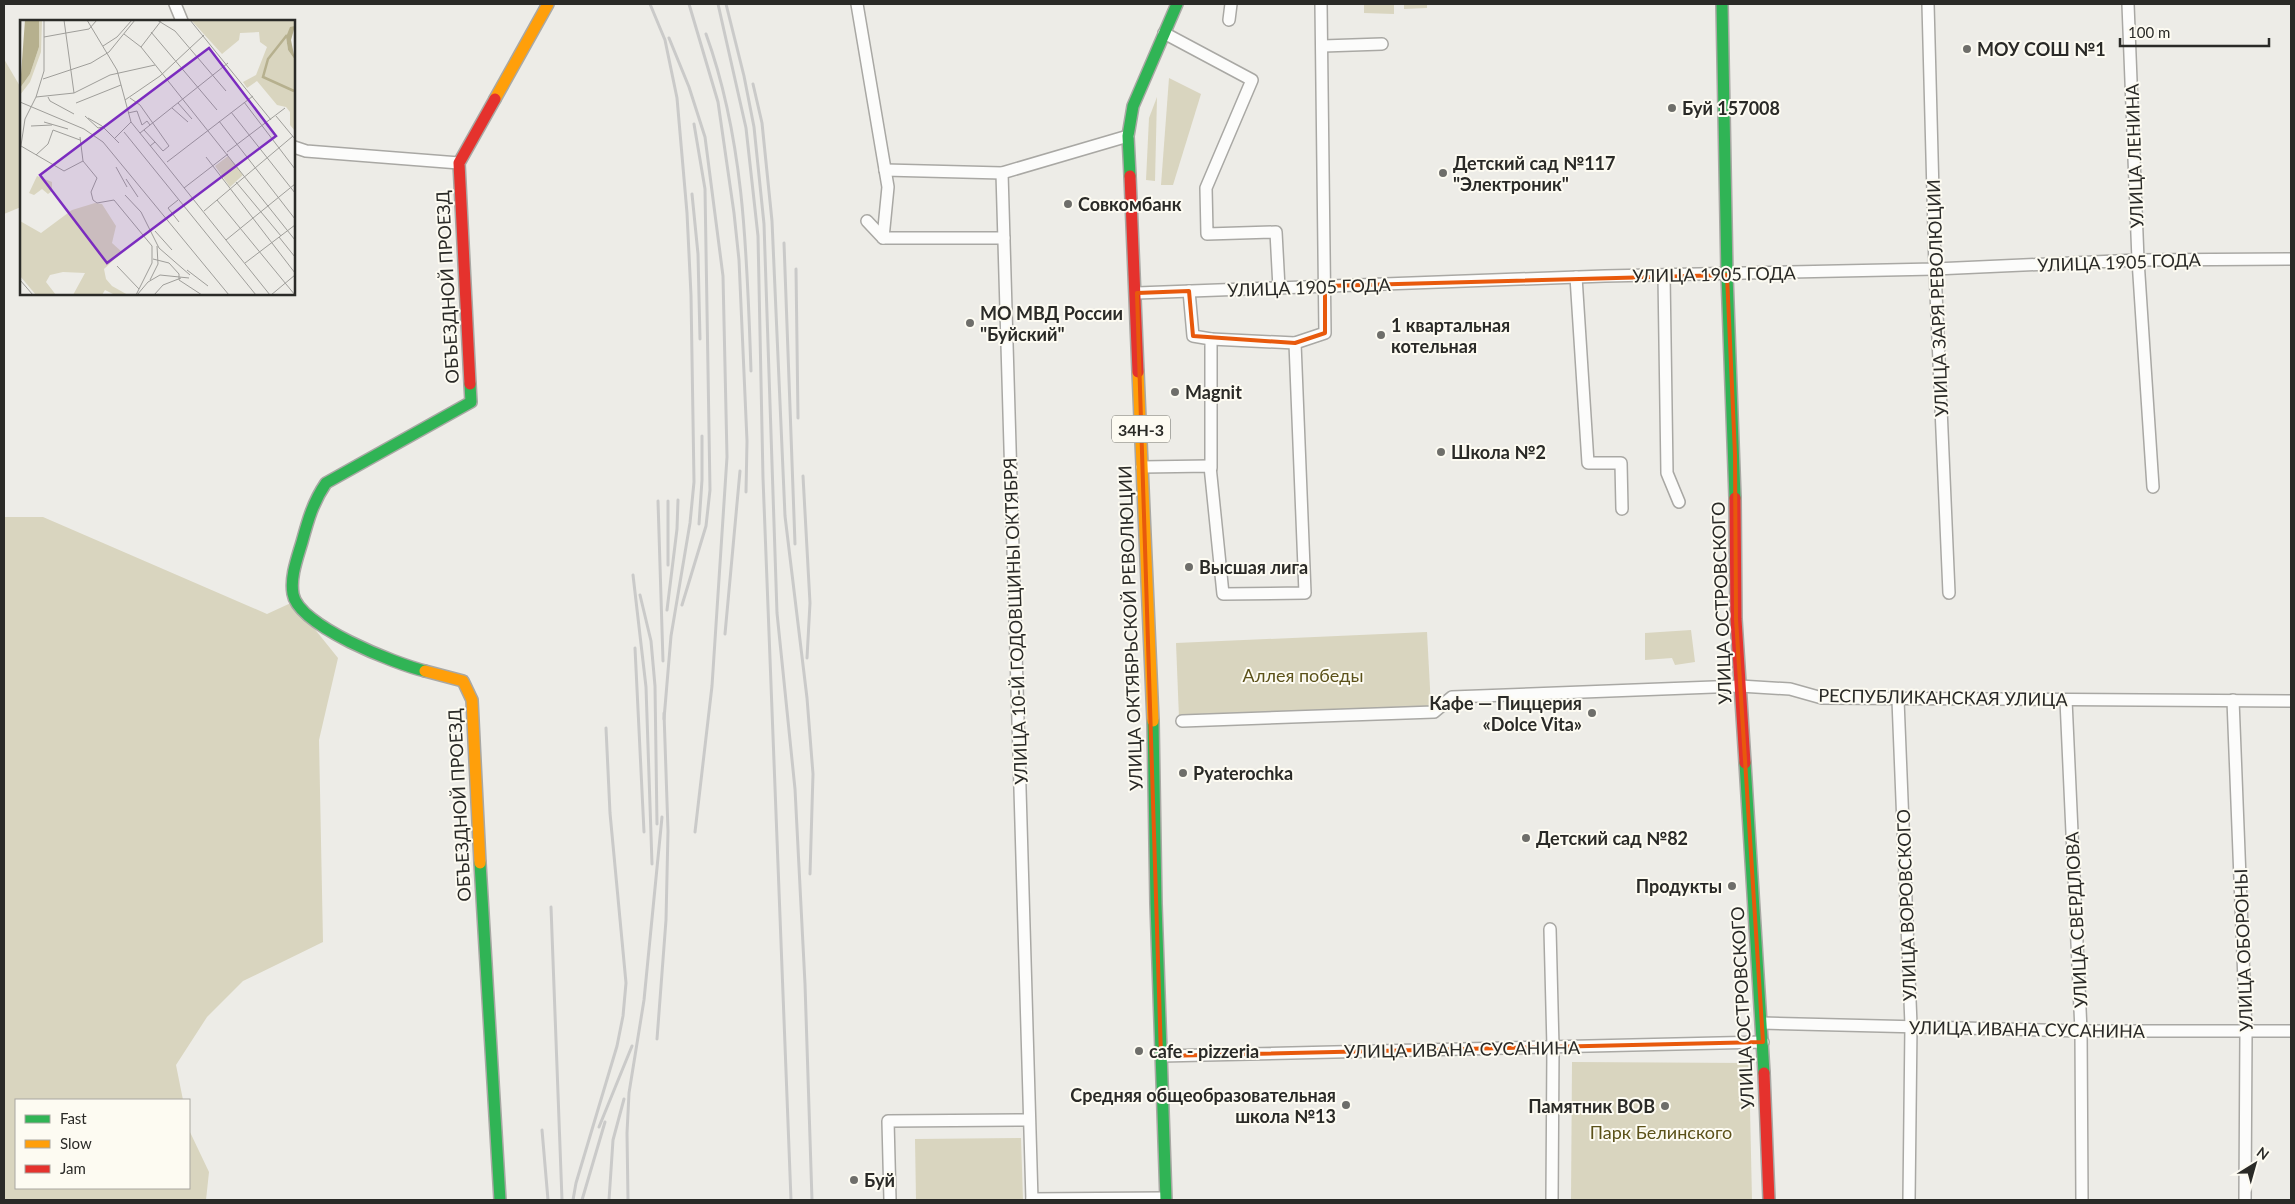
<svg xmlns="http://www.w3.org/2000/svg" width="2295" height="1204" viewBox="0 0 2295 1204" font-family="Lato,sans-serif">
<style>
.green{fill:#d9d5bf}
.lines{fill:none;stroke-linecap:round;stroke-linejoin:round}
.street-casing{stroke:#a9a8a4;stroke-width:14}
.fast-casing{stroke:#a9a8a4;stroke-width:14}
.slow-casing{stroke:#a9a8a4;stroke-width:14}
.jam-casing{stroke:#a9a8a4;stroke-width:14}
.street{stroke:#fcfcfb;stroke-width:11}
.fast{stroke:#30b455;stroke-width:11}
.slow{stroke:#ff9f0a;stroke-width:11}
.jam{stroke:#e5322d;stroke-width:11}
.rail{stroke:#cacac9;stroke-width:3}
.marked{fill:none;stroke:#e8590c;stroke-width:4;stroke-linejoin:round}
.poi-dot{fill:#6e6e6a;stroke:#fdfbf2;stroke-width:2}
.labels{text-anchor:middle;dominant-baseline:central;stroke-width:4;stroke-linejoin:round;paint-order:stroke}
.shield{fill:#fdfbf2;stroke:#696964;stroke-width:1}
.shield-label{font-size:16px;font-weight:bold;fill:#2a2a27}
.poi-label{font-size:18px;font-weight:bold;fill:#2a2a27;stroke:#fdfbf2;text-anchor:start}
.street-label{font-size:18px;fill:#2a2a27;stroke:#fdfbf2}
.park-label{font-size:18px;fill:#5b5119;stroke:#fdfbf2}
.inset-river{fill:none;stroke:#b6b08e;stroke-width:2.5}
.inset-road{fill:none;stroke:#9f9e9a;stroke-width:1}
.view{fill:#7b2cbf;fill-opacity:0.15;stroke:#7b2cbf;stroke-width:2.5}
.inset-edge{fill:none;stroke:#2a2a27;stroke-width:2.5}
</style>
<rect width="100%" height="100%" fill="#edece7"/>
<g class="green">
<polygon points="1364,4 1394,4 1394,14 1364,13"/>
<polygon points="1404,4 1427,4 1427,8 1404,9"/>
<polygon points="4,59 21,88 21,207 4,214"/>
<polygon points="1169,78 1201,94 1173,185 1161,185"/>
<polygon points="1157,97 1155,181 1146,180 1149,118"/>
<polygon points="4,517 43,517 267,614 293,602 338,658 319,740 323,942 243,981 207,1017 176,1065 183,1100 16,1100 16,1188 189,1188 189,1130 209,1172 206,1200 4,1200"/>
<polygon points="1691,630 1695,662 1675,665 1672,658 1645,660 1645,633"/>
<polygon points="1427,632 1431,707 1179,718 1176,643"/>
<polygon points="1572,1062 1749,1063 1752,1200 1571,1200"/>
<polygon points="1021,1138 1023,1200 916,1200 915,1139"/>
</g>
<g class="lines">
<defs>
<g id="street">
<polyline points="175,4 182,21"/>
<polyline points="857,4 888,187 883,238"/>
<polyline points="1928,4 1935,269 1949,593"/>
<polyline points="2128,4 2138,260 2153,487"/>
<polyline points="1229,20 1231,4"/>
<polyline points="1164,33 1252,80 1206,188 1207,234 1276,232 1279,288"/>
<polyline points="1323,46 1382,44"/>
<polyline points="294,147 306,151 459,163"/>
<polyline points="885,170 1002,173 1128,136"/>
<polyline points="1002,173 1032,1200"/>
<polyline points="867,221 883,238 1004,238"/>
<polyline points="1664,275 1667,473 1679,502"/>
<polyline points="1576,277 1588,463 1621,463 1622,509"/>
<polyline points="1189,291 1193,336 1211,339 1211,468"/>
<polyline points="1137,293 1605,276 1935,269 2138,260 2291,259"/>
<polyline points="1211,339 1295,343"/>
<polyline points="1142,467 1210,466 1223,594 1305,593 1295,343 1325,333 1321,4"/>
<polyline points="1898,700 1911,1025 1909,1200"/>
<polyline points="2066,700 2081,1031 2082,1200"/>
<polyline points="2233,700 2246,1032 2245,1200"/>
<polyline points="1182,721 1434,712 1452,697 1740,686 1790,689 1822,698 2291,701"/>
<polyline points="1550,929 1553,1047 1552,1200"/>
<polyline points="1762,1023 2081,1031 2291,1031"/>
<polyline points="1161,1056 1763,1042"/>
<polyline points="1032,1199 1165,1198"/>
<polyline points="890,1200 888,1121 1029,1120"/>
</g>
<g id="fast">
<polyline points="1722,4 1727,275 1735,498"/>
<polyline points="1130,176 1128,136 1133,106 1177,4"/>
<path d="M 425,671 C 396,664 298,626 293,594 C 290,577 297,559 302,542 C 308,520 313,502 326,483 L 471,402 L 470,384"/>
<polyline points="1153,721 1156,904 1166,1200"/>
<polyline points="1745,763 1764,1073"/>
<polyline points="480,863 500,1200"/>
</g>
<g id="slow">
<polyline points="495,99 548,4"/>
<polyline points="1138,372 1153,721"/>
<polyline points="425,671 463,681 472,700 480,863"/>
</g>
<g id="jam">
<polyline points="1130,176 1138,372"/>
<polyline points="470,384 459,163 495,99"/>
<polyline points="1735,498 1736,619 1745,763"/>
<polyline points="1764,1073 1769,1200"/>
</g>
</defs>
<use href="#street" class="street-casing"/>
<use href="#fast" class="fast-casing"/>
<use href="#slow" class="slow-casing"/>
<use href="#jam" class="jam-casing"/>
<use href="#street" class="street"/>
<use href="#fast" class="fast"/>
<use href="#slow" class="slow"/>
<use href="#jam" class="jam"/>
<g class="rail">
<polyline points="650,4 665,40 677,98 687,213 691,295 694,482 690,523 671,636 664,719"/>
<polyline points="689,4 718,102 734,213 739,260 747,441 746,492"/>
<polyline points="718,4 746,128 758,236 763,478 791,1200"/>
<polyline points="726,4 744,76 754,127 764,224 777,613 795,789 805,984 812,1200"/>
<path d="M 706,34 C 745,142 747,258 751,371"/>
<polyline points="669,38 689,87 705,137 723,276 727,457 712,686 695,832"/>
<polyline points="753,84 762,123 772,221 785,516 807,698 813,774 810,874"/>
<polyline points="692,194 698,254 700,339"/>
<polyline points="784,243 795,544"/>
<polyline points="796,269 798,418"/>
<polyline points="803,476 810,603 807,658"/>
<polyline points="658,501 663,661"/>
<polyline points="668,501 668,565"/>
<polyline points="699,524 702,480 702,436"/>
<polyline points="633,575 646,687 652,864"/>
<polyline points="640,595 651,641 655,686 657,824"/>
<polyline points="682,605 706,526 710,490 705,189 694,124"/>
<polyline points="667,610 677,529 678,500"/>
<polyline points="725,634 740,471"/>
<polyline points="635,648 644,832"/>
<polyline points="551,907 562,1200"/>
<polyline points="657,1039 666,920 668,831 664,713"/>
<polyline points="599,1127 632,1046"/>
<polyline points="542,1130 548,1200"/>
<polyline points="573,1200 576,1183 617,1046 623,1016 626,983 610,813 606,728"/>
<polyline points="582,1200 605,1122"/>
<polyline points="609,1200 613,1140 624,1099"/>
<polyline points="628,1200 627,1133 629,1093 644,1000 662,817"/>
</g>
</g>
<path class="marked" d="M 1727,275 L 1735,454 L 1736,619 L 1763,1042 L 1161,1056 L 1137,293 L 1189,291 L 1193,336 L 1295,343 L 1325,333 L 1325,286 Z"/>
<g class="poi-dot">
<circle cx="1967" cy="49" r="5"/>
<circle cx="1672" cy="108" r="5"/>
<circle cx="1443" cy="173" r="5"/>
<circle cx="1068" cy="204" r="5"/>
<circle cx="970" cy="323" r="5"/>
<circle cx="1381" cy="335" r="5"/>
<circle cx="1175" cy="392" r="5"/>
<circle cx="1441" cy="452" r="5"/>
<circle cx="1189" cy="567" r="5"/>
<circle cx="1592" cy="713" r="5"/>
<circle cx="1183" cy="773" r="5"/>
<circle cx="1526" cy="838" r="5"/>
<circle cx="1732" cy="886" r="5"/>
<circle cx="1139" cy="1051" r="5"/>
<circle cx="1346" cy="1105" r="5"/>
<circle cx="1665" cy="1106" r="5"/>
<circle cx="854" cy="1180" r="5"/>
</g>
<g class="labels">
<rect class="shield" x="1112" y="415.5" width="58" height="27" rx="4"/>
<g class="shield-label">
<text x="1141" y="429">34Н-3</text>
</g>
<g class="poi-label">
<text x="1977" y="49">МОУ СОШ №1</text>
<text x="1682" y="108">Буй 157008</text>
<text x="1453" y="163">Детский сад №117<tspan x="1453" dy="21">"Электроник"</tspan></text>
<text x="1078" y="204">Совкомбанк</text>
<text x="980" y="313">МО МВД России<tspan x="980" dy="21">"Буйский"</tspan></text>
<text x="1391" y="325">1 квартальная<tspan x="1391" dy="21">котельная</tspan></text>
<text x="1185" y="392">Magnit</text>
<text x="1451" y="452">Школа №2</text>
<text x="1199" y="567">Высшая лига</text>
<text x="1582" y="703" text-anchor="end">Кафе — Пиццерия<tspan x="1582" dy="21">«Dolce Vita»</tspan></text>
<text x="1193" y="773">Pyaterochka</text>
<text x="1536" y="838">Детский сад №82</text>
<text x="1722" y="886" text-anchor="end">Продукты</text>
<text x="1149" y="1051">cafe - pizzeria</text>
<text x="1336" y="1095" text-anchor="end">Средняя общеобразовательная<tspan x="1336" dy="21">школа №13</tspan></text>
<text x="1655" y="1106" text-anchor="end">Памятник ВОВ</text>
<text x="864" y="1180">Буй</text>
</g>
<g class="street-label">
<text transform="translate(2134 156) rotate(-92)">УЛИЦА ЛЕНИНА</text>
<text transform="translate(2119 262) rotate(-2)">УЛИЦА 1905 ГОДА</text>
<text transform="translate(1714 274) rotate(-1)">УЛИЦА 1905 ГОДА</text>
<text transform="translate(447 287) rotate(-93)">ОБЪЕЗДНОЙ ПРОЕЗД</text>
<text transform="translate(1309 287) rotate(-2)">УЛИЦА 1905 ГОДА</text>
<text transform="translate(1937 298) rotate(-92)">УЛИЦА ЗАРЯ РЕВОЛЮЦИИ</text>
<text transform="translate(1721 603) rotate(-92)">УЛИЦА ОСТРОВСКОГО</text>
<text transform="translate(1015 621) rotate(-92)">УЛИЦА 10-Й ГОДОВЩИНЫ ОКТЯБРЯ</text>
<text transform="translate(1130 628) rotate(-92)">УЛИЦА ОКТЯБРЬСКОЙ РЕВОЛЮЦИИ</text>
<text transform="translate(1943 697) rotate(1)">РЕСПУБЛИКАНСКАЯ УЛИЦА</text>
<text transform="translate(459 805) rotate(-93)">ОБЪЕЗДНОЙ ПРОЕЗД</text>
<text transform="translate(1906 905) rotate(-92)">УЛИЦА ВОРОВСКОГО</text>
<text transform="translate(2076 920) rotate(-93)">УЛИЦА СВЕРДЛОВА</text>
<text transform="translate(2243 950) rotate(-92)">УЛИЦА ОБОРОНЫ</text>
<text transform="translate(1742 1008) rotate(-93)">УЛИЦА ОСТРОВСКОГО</text>
<text transform="translate(2027 1029) rotate(1)">УЛИЦА ИВАНА СУСАНИНА</text>
<text transform="translate(1462 1049) rotate(-1)">УЛИЦА ИВАНА СУСАНИНА</text>
</g>
<g class="park-label">
<text x="1303" y="675">Аллея победы</text>
<text x="1661" y="1132">Парк Белинского</text>
</g>
</g>
<g transform="translate(20 20)">
<rect width="275" height="275" fill="#edece7"/>
<path d="M 19,0 L 22,0 L 21,32 L 10,62 L 0,75 L 0,68 L 10,54 L 19,27 ZM 171,0 L 275,0 L 275,6 L 266,17 L 268,30 L 275,40 L 275,111 L 270,105 L 270,92 L 266,87 L 257,85 L 237,61 L 227,68 L 223,62 L 236,55 L 247,27 L 240,22 L 239,12 L 220,13 L 219,20 L 202,34 ZM 208,136 L 223,155 L 210,167 L 195,146 ZM 17,156 L 32,162 L 32,171 L 28,174 L 22,169 L 14,175 L 9,173 ZM 75,183 L 82,184 L 96,206 L 92,223 L 102,232 L 84,249 L 86,259 L 92,266 L 108,275 L 95,275 L 85,270 L 82,275 L 53,275 L 65,253 L 43,252 L 30,255 L 26,262 L 36,275 L 16,275 L 0,256 L 0,201 L 21,213 L 52,190 Z" fill="#d9d5bf"/>
<path d="M 5,0 L 19,0 L 19,27 L 10,54 L 0,68 ZM 275,6 L 271,20 L 275,40 L 268,30 L 266,17 L 270,7 Z" fill="#b6b08e"/>
<path class="inset-river" d="M 267,15 L 248,39 L 243,57 L 274,71"/>
<path class="inset-road" d="M 67,0 L 97,50 L 111,102 L 145,144M 137,0 L 155,11 L 206,71M 170,0 L 251,100M 131,12 L 197,90M 46,13 L 69,9 L 77,0M 104,14 L 121,27 L 275,220M 24,17 L 46,13M 83,26 L 97,17 L 112,0M 121,27 L 141,1M 0,29 L 1,0M 23,59 L 71,43 L 89,32 L 115,0M 54,73 L 90,55 L 135,45M 16,77 L 24,51 L 24,0M 28,77 L 30,81 L 54,94M 110,78 L 120,85 L 149,126 L 143,131 L 135,122 L 130,126M 105,80 L 140,56 L 184,15M 0,82 L 64,109 L 83,122 L 209,275M 224,82 L 275,149M 56,83 L 101,65M 158,83 L 172,99M 152,88 L 168,102M 211,92 L 275,173M 108,93 L 117,91 L 122,105 L 127,101 L 130,105M 65,96 L 78,108 L 83,107M 256,96 L 275,119M 68,98 L 82,106 L 99,123M 199,101 L 275,199M 24,102 L 48,109M 11,106 L 32,105M 124,110 L 135,122M 104,112 L 236,275M 120,113 L 208,43M 60,117 L 63,141 L 77,158 L 71,172 L 73,180 L 77,183 L 94,180 L 132,226 L 132,243 L 116,275M 95,118 L 111,102M 1,126 L 44,151 L 63,141M 0,132 L 5,99 L 16,77 L 54,73 L 44,0M 207,132 L 265,88M 16,135 L 28,124 L 33,110 L 60,120M 186,137 L 275,253M 147,142 L 233,76M 145,144 L 250,275M 96,147 L 107,167M 106,159 L 118,177M 216,162 L 261,216M 164,168 L 208,134M 105,175 L 121,192 L 139,228 L 170,255M 158,180 L 148,188 L 159,202M 197,180 L 275,275M 184,191 L 273,116M 135,211 L 152,230M 259,217 L 275,237M 206,220 L 275,164M 133,239 L 149,243 L 159,254 L 159,260 L 182,275M 225,243 L 275,205M 97,246 L 119,269M 167,250 L 188,266M 0,260 L 13,275M 130,260 L 138,244 L 137,226M 117,275 L 128,262 L 140,255 L 169,258M 134,275 L 143,265 L 161,258M 251,275 L 275,255"/>
<path class="view" d="M 189,28 L 256,116 L 87,243 L 20,155 Z"/>
<rect width="275" height="275" class="inset-edge"/>
</g>
<rect width="2295" height="1204" fill="none" stroke="#2a2a27" stroke-width="10"/>
<rect x="15" y="1099" width="175" height="90" fill="#fdfbf2" stroke="#a9a7a1"/>
<rect x="25" y="1115" width="25" height="8" fill="#30b455" stroke="#a9a7a1"/>
<text x="60" y="1124" font-size="15" fill="#2a2a27">Fast</text>
<rect x="25" y="1140" width="25" height="8" fill="#ff9f0a" stroke="#a9a7a1"/>
<text x="60" y="1149" font-size="15" fill="#2a2a27">Slow</text>
<rect x="25" y="1165" width="25" height="8" fill="#e5322d" stroke="#a9a7a1"/>
<text x="60" y="1174" font-size="15" fill="#2a2a27">Jam</text>
<g transform="translate(2255 1164) rotate(37)" stroke="#fdfbf2" stroke-width="4" paint-order="stroke">
<path d="M0-4L9 19L0 12L-9 19Z" fill="#2a2a27"/>
<text y="-8" font-size="14" font-weight="bold" text-anchor="middle" fill="#2a2a27">N</text>
</g>
<path d="M2120 38v8h149v-8" fill="none" stroke="#2a2a27" stroke-width="2.5"/>
<text x="2128" y="38" font-size="15" fill="#2a2a27" stroke="#fdfbf2" stroke-width="4" paint-order="stroke">100 m</text>
</svg>
